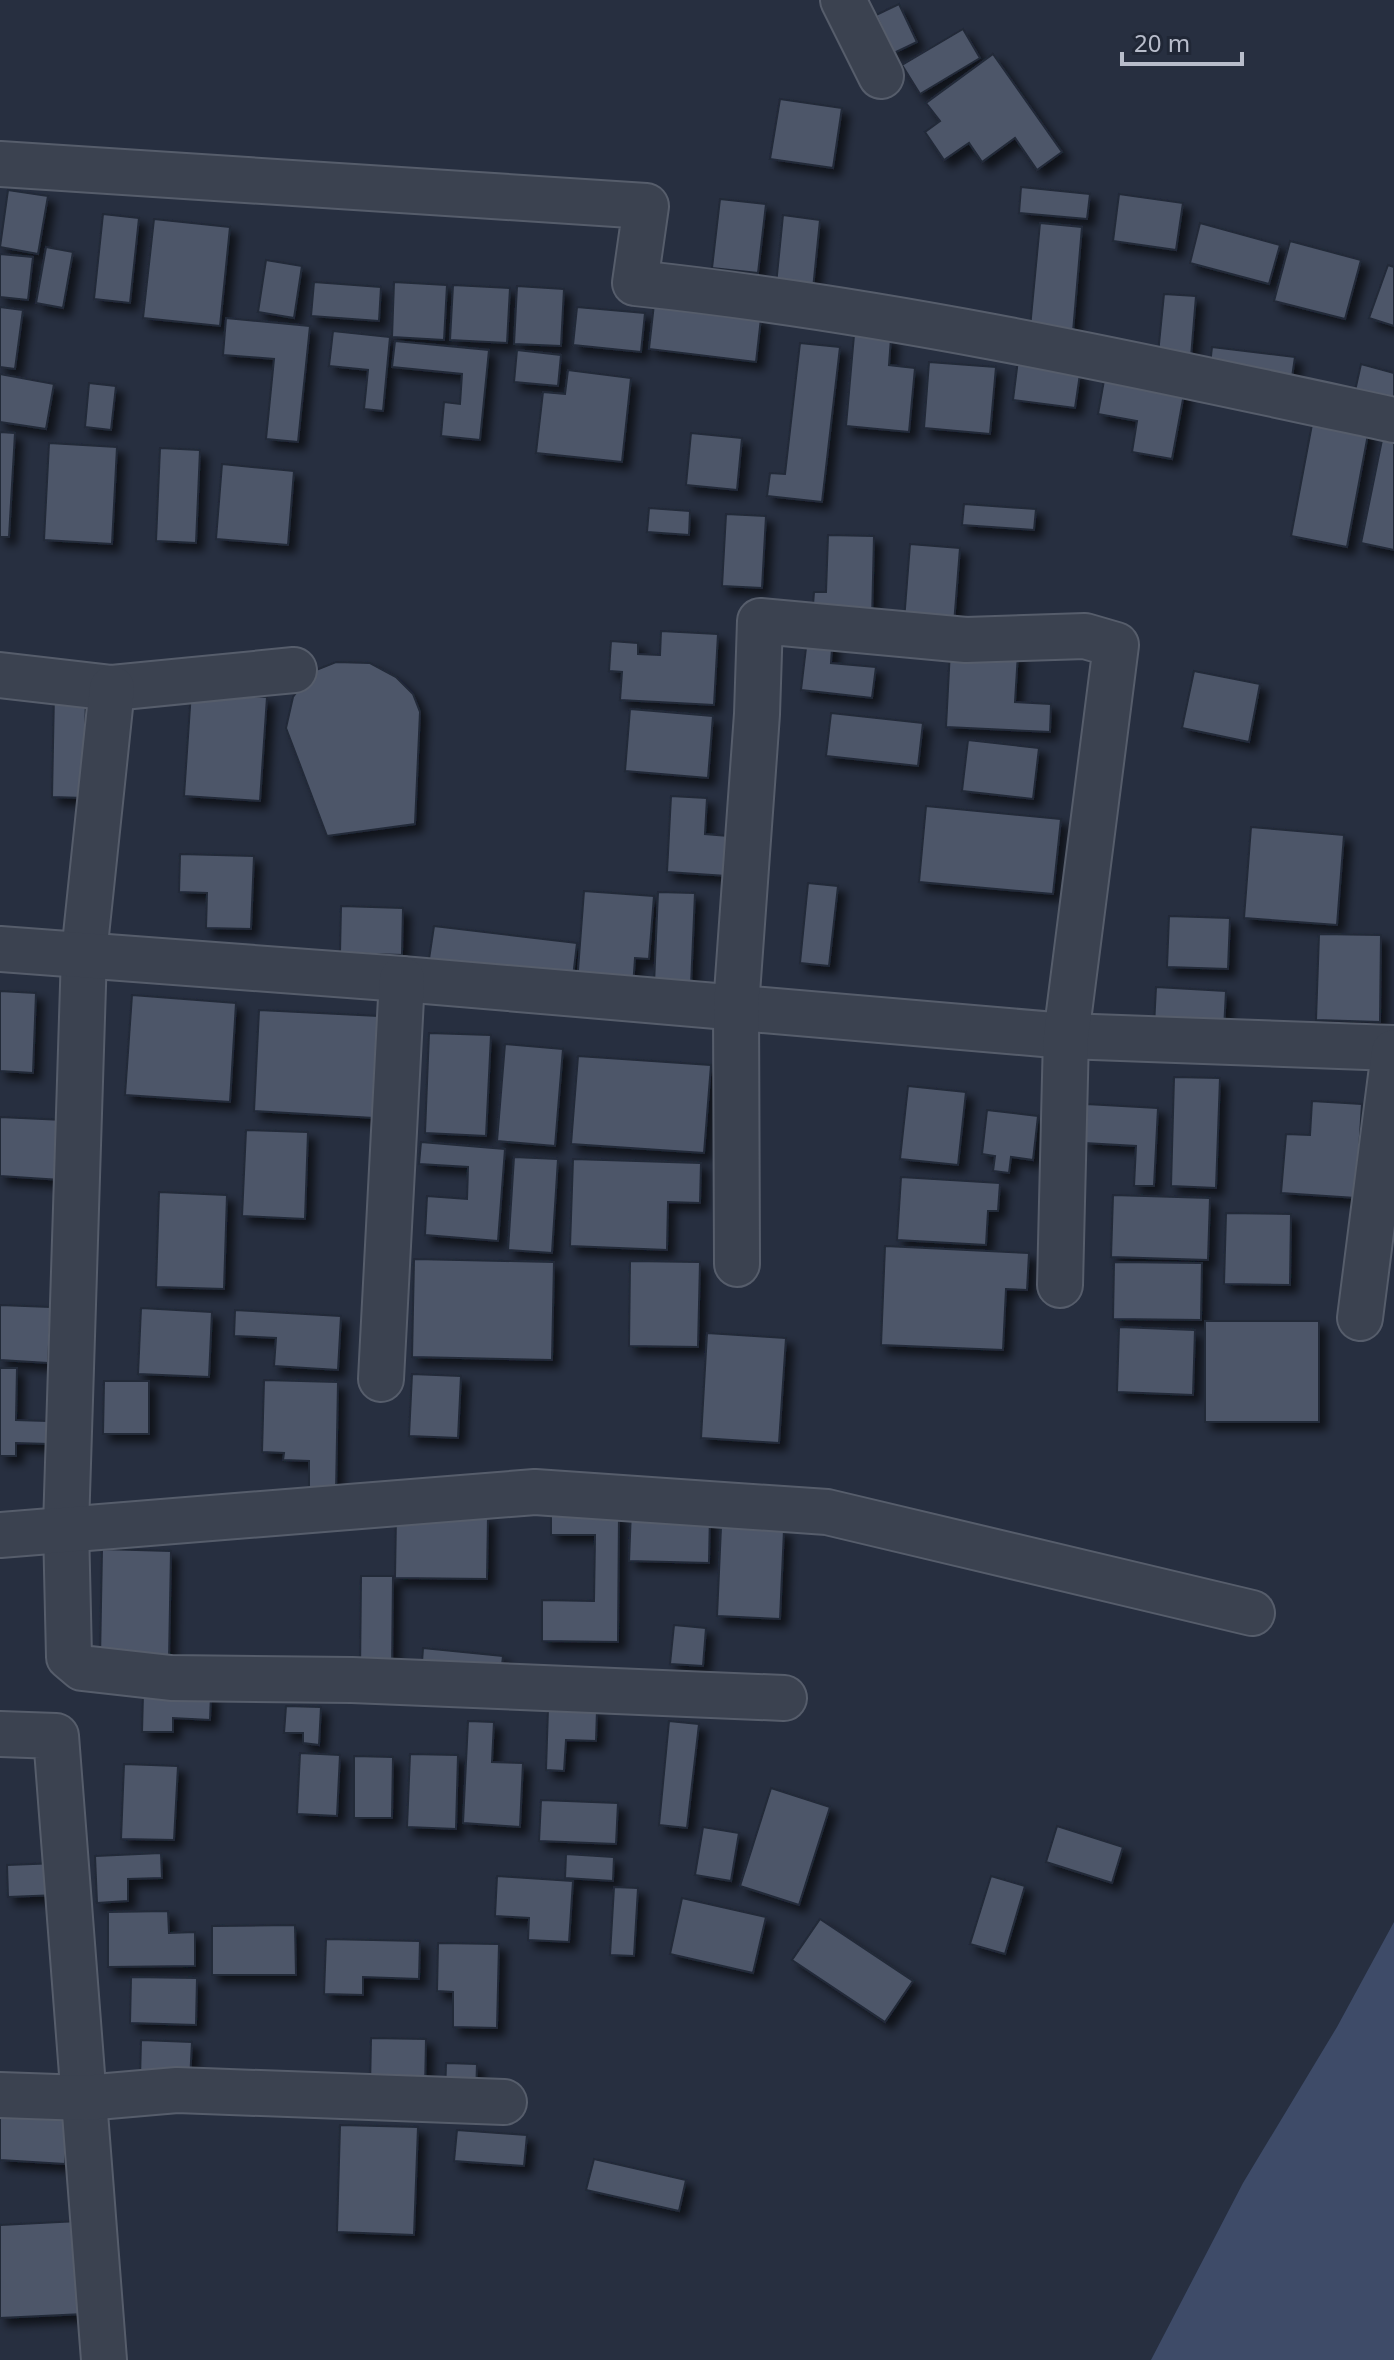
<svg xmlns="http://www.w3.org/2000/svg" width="1394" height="2360" viewBox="0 0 1394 2360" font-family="'Noto Sans',sans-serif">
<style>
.water{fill:#3e4b68}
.building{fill:#4d5669;stroke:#222938;stroke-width:2;filter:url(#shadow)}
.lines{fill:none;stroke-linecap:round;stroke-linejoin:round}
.minor-casing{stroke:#565d6b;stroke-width:48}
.minor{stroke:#3b4250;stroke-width:44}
</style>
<defs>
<filter id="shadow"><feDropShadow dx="7" dy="7" stdDeviation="4" flood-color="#0009"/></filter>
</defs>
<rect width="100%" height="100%" fill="#272f40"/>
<polygon class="water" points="1394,1922 1394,2360 1151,2360 1243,2183 1337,2027"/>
<g class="building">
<polygon points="899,4 917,42 894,53 876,15"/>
<polygon points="963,29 980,58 920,94 902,65"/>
<polygon points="993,54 1062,152 1037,170 1015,138 982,162 969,143 944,160 925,132 940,121 926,103"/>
<polygon points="780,99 842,108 833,168 770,159"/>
<polygon points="1021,187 1090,194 1087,219 1019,213"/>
<polygon points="8,190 48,196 38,254 0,247"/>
<polygon points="1119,194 1183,203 1176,250 1113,241"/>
<polygon points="720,199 766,204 758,273 712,268"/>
<polygon points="103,214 139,218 130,303 94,299"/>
<polygon points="783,215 820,220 813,289 776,285"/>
<polygon points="154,219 230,227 220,326 143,318"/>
<polygon points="1040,223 1082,227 1073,332 1030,328"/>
<polygon points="1200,223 1280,245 1269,284 1190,263"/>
<polygon points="1290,241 1361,260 1345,319 1274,301"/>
<polygon points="46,247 73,252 63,308 36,303"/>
<polygon points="0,254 33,257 28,300 0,297"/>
<polygon points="266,260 302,266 294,318 258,312"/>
<polygon points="1388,265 1394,267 1394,326 1369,318"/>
<polygon points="314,282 381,287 379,321 311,316"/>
<polygon points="394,282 447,285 444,340 392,337"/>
<polygon points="453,285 510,288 507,343 450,340"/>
<polygon points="517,286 564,289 561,346 514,344"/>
<polygon points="1164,294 1196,296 1191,357 1158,354"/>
<polygon points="654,304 761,318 756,362 649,349"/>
<polygon points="0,307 23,310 15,369 0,367"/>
<polygon points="577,307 645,313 641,352 573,345"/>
<polygon points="226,318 310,326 298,442 266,439 274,359 223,355"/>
<polygon points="333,331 390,337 383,411 364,409 368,370 329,366"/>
<polygon points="854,335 891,338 889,365 915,368 909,432 846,426"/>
<polygon points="395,341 489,350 480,440 441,436 444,402 460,404 462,374 392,367"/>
<polygon points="800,343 840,347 822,502 767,496 770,473 785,474"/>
<polygon points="1212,347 1295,357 1291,384 1209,374"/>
<polygon points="517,350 561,355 558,386 514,382"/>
<polygon points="1019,352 1080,374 1075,408 1013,400"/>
<polygon points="929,362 996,367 990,434 924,428"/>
<polygon points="1361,364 1394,373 1394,401 1355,391"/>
<polygon points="1106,369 1186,383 1172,459 1132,452 1137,421 1098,414"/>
<polygon points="568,370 631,378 622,462 536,453 543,392 565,394"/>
<polygon points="0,374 54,384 46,429 0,422"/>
<polygon points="89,383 116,386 111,430 85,427"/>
<polygon points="1313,419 1369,429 1347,547 1291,536"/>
<polygon points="0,432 15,433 9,537 0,537"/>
<polygon points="691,433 742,438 737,490 686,485"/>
<polygon points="1383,435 1394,438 1394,550 1361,543"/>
<polygon points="49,443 117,447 112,544 44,540"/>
<polygon points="160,448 200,450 196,543 156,541"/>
<polygon points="222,464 294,471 288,545 216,539"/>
<polygon points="964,504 1036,509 1034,530 962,525"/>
<polygon points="649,508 690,511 689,535 647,532"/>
<polygon points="726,514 766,516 762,588 722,586"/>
<polygon points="828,535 874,536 872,620 812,618 814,592 826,592"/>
<polygon points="910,544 960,548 954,624 904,621"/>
<polygon points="661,631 718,634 714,705 620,700 622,672 609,671 611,641 638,643 638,654 660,655"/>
<polygon points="808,631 833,633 831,663 876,667 872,698 801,690"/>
<polygon points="950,650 1018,653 1015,702 1051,704 1050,732 946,727"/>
<polygon points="336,662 370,663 396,677 413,694 420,712 415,824 327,836 286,728 293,697 311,672"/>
<polygon points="1194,671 1260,684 1249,742 1182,728"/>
<polygon points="191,692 267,697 260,801 184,796"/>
<polygon points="54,693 86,694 84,798 52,797"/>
<polygon points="630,709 713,716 708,778 625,771"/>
<polygon points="831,713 923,723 918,766 826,756"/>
<polygon points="968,740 1039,748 1033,799 962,791"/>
<polygon points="671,796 707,798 705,834 729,836 727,876 667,872"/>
<polygon points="926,806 1061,819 1053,894 919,882"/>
<polygon points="1251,827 1344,835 1337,925 1244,918"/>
<polygon points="180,854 254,856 251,929 206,928 207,893 179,892"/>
<polygon points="808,883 838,886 829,966 800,963"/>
<polygon points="584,891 654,896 649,959 635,958 633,988 577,983"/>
<polygon points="658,892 695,893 691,986 654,984"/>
<polygon points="341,906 403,908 402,955 340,953"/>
<polygon points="1169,916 1230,918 1228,969 1167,967"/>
<polygon points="434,926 577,943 573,977 429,959"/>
<polygon points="1319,934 1381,935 1380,1022 1316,1020"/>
<polygon points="1156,987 1226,991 1224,1030 1154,1026"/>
<polygon points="0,991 36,993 33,1073 0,1071"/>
<polygon points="132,995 236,1003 230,1102 125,1095"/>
<polygon points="259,1010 379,1016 374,1118 254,1111"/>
<polygon points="429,1033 491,1035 486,1136 425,1133"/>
<polygon points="505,1044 563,1049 555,1146 497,1141"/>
<polygon points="578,1056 711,1065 704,1153 571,1144"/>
<polygon points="1174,1077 1220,1078 1216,1188 1171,1186"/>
<polygon points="908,1086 966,1092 958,1165 900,1159"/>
<polygon points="1312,1101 1362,1104 1356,1198 1281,1193 1286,1134 1310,1135"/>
<polygon points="1086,1104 1158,1108 1154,1186 1134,1186 1136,1146 1084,1143"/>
<polygon points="987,1110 1038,1116 1033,1160 1011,1157 1009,1173 993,1171 995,1156 982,1154"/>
<polygon points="0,1117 64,1120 61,1180 0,1176"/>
<polygon points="246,1130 308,1132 305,1219 242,1216"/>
<polygon points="421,1142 505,1149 498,1241 425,1235 427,1196 467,1199 468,1167 419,1164"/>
<polygon points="514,1157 558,1159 552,1253 508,1250"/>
<polygon points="573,1159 701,1163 700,1203 668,1202 667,1250 570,1246"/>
<polygon points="901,1177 1000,1183 998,1211 988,1211 986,1245 897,1240"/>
<polygon points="159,1192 227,1195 224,1289 156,1287"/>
<polygon points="1113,1195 1210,1198 1208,1260 1111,1257"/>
<polygon points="1226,1213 1291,1214 1290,1285 1224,1284"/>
<polygon points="885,1246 1029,1253 1027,1290 1006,1289 1003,1350 881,1345"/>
<polygon points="414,1259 554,1262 552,1360 412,1357"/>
<polygon points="630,1261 700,1262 698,1347 629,1346"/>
<polygon points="1114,1262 1202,1263 1201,1320 1113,1319"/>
<polygon points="0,1305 51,1307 48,1363 0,1360"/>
<polygon points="141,1308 212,1312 209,1377 138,1374"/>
<polygon points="235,1310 341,1316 338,1370 274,1366 276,1338 234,1336"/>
<rect x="1205" y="1321" width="114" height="101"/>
<polygon points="1119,1327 1195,1330 1193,1395 1117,1392"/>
<polygon points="707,1333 786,1338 779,1443 701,1438"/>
<polygon points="0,1368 17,1368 16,1420 49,1421 49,1444 16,1443 16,1456 0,1456"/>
<polygon points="412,1374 461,1376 458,1438 409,1436"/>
<polygon points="264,1380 338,1382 336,1492 309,1492 309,1461 283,1460 284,1453 262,1452"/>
<polygon points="104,1381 149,1381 149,1434 103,1434"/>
<polygon points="631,1510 710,1512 709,1563 629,1561"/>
<polygon points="551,1512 619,1513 618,1642 542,1641 542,1600 594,1601 595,1535 551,1535"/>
<polygon points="396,1514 488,1516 487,1579 395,1578"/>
<polygon points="721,1527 784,1530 780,1619 717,1616"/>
<polygon points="102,1549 171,1551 169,1660 100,1659"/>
<polygon points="361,1576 393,1576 392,1674 360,1673"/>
<polygon points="674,1625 706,1628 703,1666 670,1664"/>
<polygon points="423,1648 503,1656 500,1684 421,1676"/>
<polygon points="143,1693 211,1694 210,1720 173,1718 173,1732 142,1732"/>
<polygon points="286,1706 321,1707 319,1745 303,1743 303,1733 284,1733"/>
<polygon points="548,1708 597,1710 596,1741 566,1740 564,1771 546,1770"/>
<polygon points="468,1721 494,1722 492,1762 523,1763 520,1827 463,1823"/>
<polygon points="669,1721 699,1724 687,1828 659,1825"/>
<polygon points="300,1753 340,1755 337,1816 297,1814"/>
<polygon points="410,1754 458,1755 456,1829 407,1827"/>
<polygon points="354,1756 393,1757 392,1818 354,1818"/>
<polygon points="124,1764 178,1766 174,1840 121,1839"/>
<polygon points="771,1788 830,1807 799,1905 740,1886"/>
<polygon points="541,1800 618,1803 616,1844 539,1841"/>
<polygon points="1057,1826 1123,1847 1112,1883 1046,1862"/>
<polygon points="703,1827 739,1833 731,1881 695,1875"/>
<polygon points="161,1853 162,1878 128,1879 128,1901 97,1903 95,1856"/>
<polygon points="566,1854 614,1857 613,1881 565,1878"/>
<polygon points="58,1863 59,1895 8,1897 7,1865"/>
<polygon points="497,1876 573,1881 569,1942 528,1940 529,1918 495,1916"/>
<polygon points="991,1876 1025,1886 1005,1954 970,1944"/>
<polygon points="614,1887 638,1888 634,1956 610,1955"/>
<polygon points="682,1898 766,1917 753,1973 670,1954"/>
<polygon points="168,1911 169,1933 195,1932 195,1966 108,1967 108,1912"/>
<polygon points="820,1919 913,1981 885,2022 792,1960"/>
<polygon points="295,1925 296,1975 212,1975 212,1926"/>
<polygon points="326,1939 420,1941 419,1979 363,1977 363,1995 324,1994"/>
<polygon points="438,1943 499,1944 497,2028 453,2027 453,1992 437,1991"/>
<polygon points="131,1977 197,1978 196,2025 130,2023"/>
<polygon points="371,2038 426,2039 425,2090 370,2088"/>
<polygon points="141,2040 192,2042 190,2081 140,2079"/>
<polygon points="446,2063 477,2064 476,2096 445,2095"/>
<polygon points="0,2113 67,2117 65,2164 0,2160"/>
<polygon points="340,2125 418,2127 414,2235 337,2232"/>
<polygon points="457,2130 527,2135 524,2166 454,2161"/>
<polygon points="594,2159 686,2180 679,2211 586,2190"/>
<polygon points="79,2221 84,2314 0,2318 0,2225"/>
</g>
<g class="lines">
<defs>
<g id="minor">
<polyline points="843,0 881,76"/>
<path d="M 0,164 L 646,206 L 635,283 C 891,310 1143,366 1394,420"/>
<polyline points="0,675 112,688 294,670"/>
<polyline points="112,688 84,954 66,1527 69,1657 82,1668 171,1678 352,1680 784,1698"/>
<polyline points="0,949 402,979 1066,1036 1394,1048"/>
<polyline points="737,1264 736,1007 757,714 760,621 966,640 1085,636 1116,645 1066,1036 1060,1285"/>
<polyline points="1360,1318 1394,1052"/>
<polyline points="381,1379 402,979"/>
<polyline points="0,1535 535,1492 827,1512 1252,1613"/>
<polyline points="0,1734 56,1736 104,2360"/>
<polyline points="0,2095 85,2098 177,2090 504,2102"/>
</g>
</defs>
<use href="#minor" class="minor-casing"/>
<use href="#minor" class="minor"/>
</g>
<path d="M1122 52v12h120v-12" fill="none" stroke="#b8bdcb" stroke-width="4"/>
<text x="1134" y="52" font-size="24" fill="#b8bdcb" stroke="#202736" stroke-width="6" paint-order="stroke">20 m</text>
</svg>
